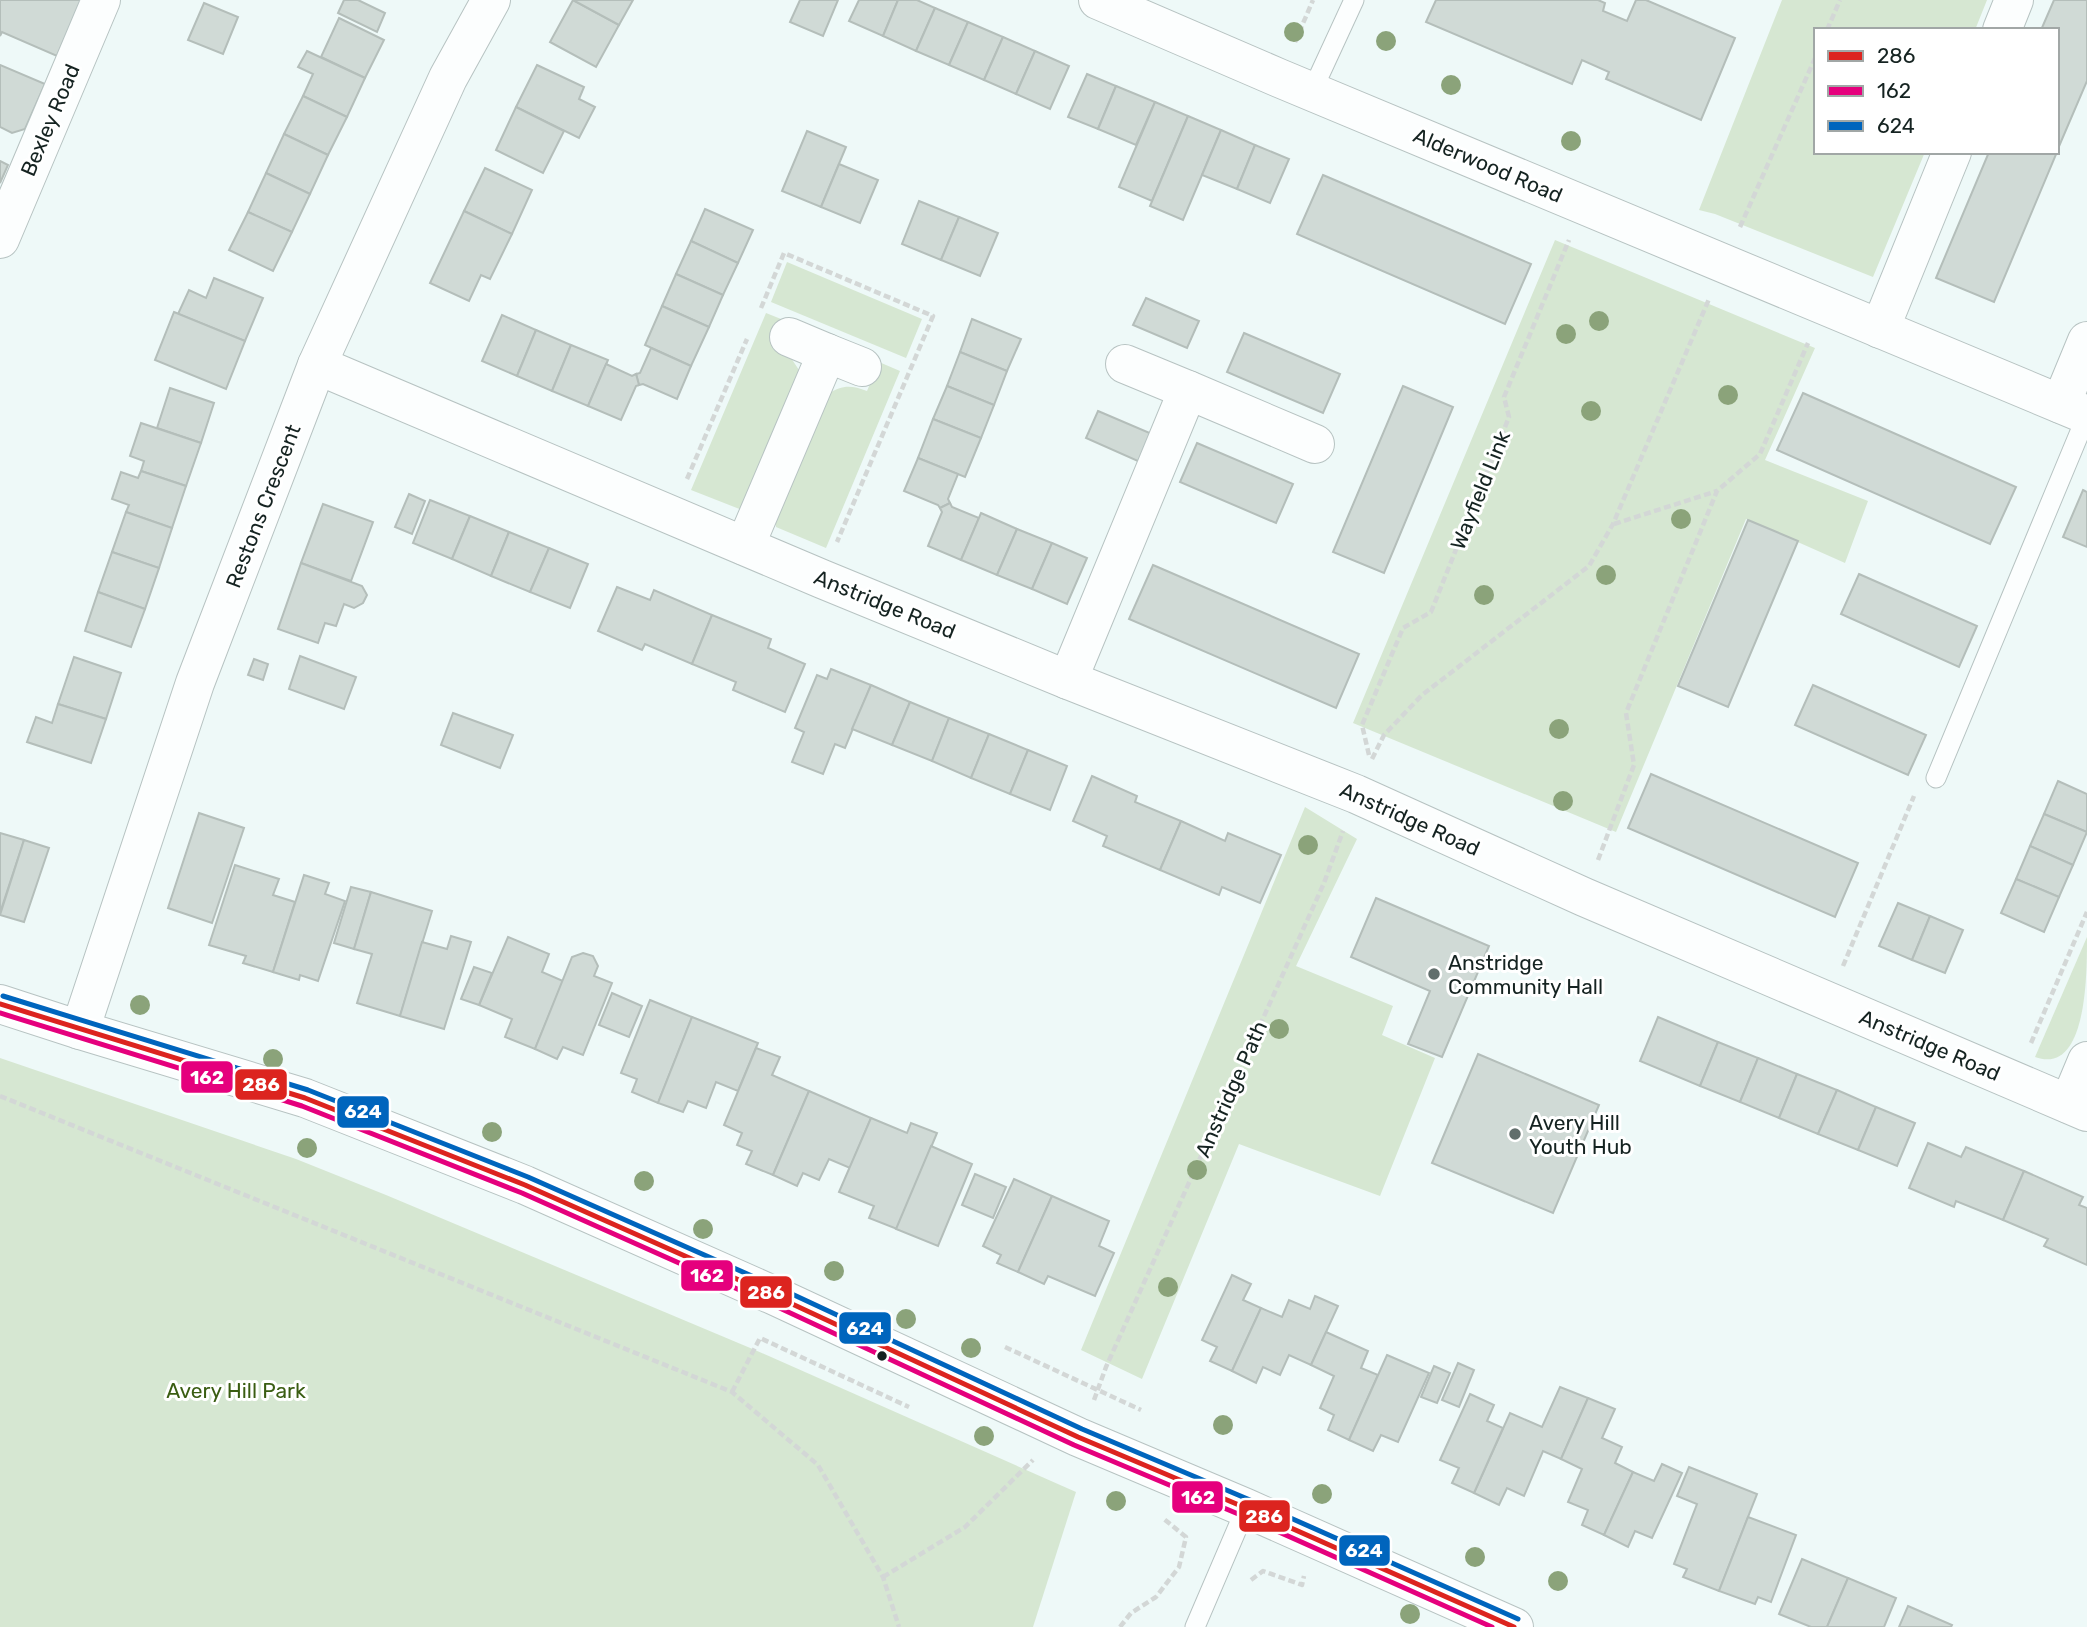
<svg xmlns="http://www.w3.org/2000/svg" width="2087" height="1627" viewBox="0 0 2087 1627" font-family="Rubik,sans-serif">
<style>
.green{fill:#d6e7d2}
.building{fill:#d0dad6;stroke:#b4beba;stroke-width:2}
.lines{fill:none;stroke-linecap:round;stroke-linejoin:round}
.lane-casing{stroke:#b7c3c2;stroke-width:21}
.street-casing{stroke:#b7c3c2;stroke-width:40}
.secondary-casing{stroke:#b7c3c2;stroke-width:40}
.path{stroke:#d3d7d6;stroke-width:4.5;stroke-dasharray:7 3.5;stroke-linecap:butt}
.lane{stroke:#fcfefe;stroke-width:19}
.street{stroke:#fcfefe;stroke-width:38}
.secondary{stroke:#fcfefe;stroke-width:38}
.bus-1-casing{stroke:#fff;stroke-width:10}
.bus-2-casing{stroke:#fff;stroke-width:10}
.bus-3-casing{stroke:#fff;stroke-width:10}
.bus-1{stroke:#dc241f;stroke-width:5}
.bus-2{stroke:#e5007d;stroke-width:5}
.bus-3{stroke:#0065bd;stroke-width:5}
.tree{fill:#8ba37a}
.poi-dot{fill:#616e6c;stroke:#fff;stroke-width:2.5}
.bus-dot{fill:#152321;stroke:#fff;stroke-width:2.5}
.labels{text-anchor:middle;dominant-baseline:central;stroke-width:6;stroke-linejoin:round;paint-order:stroke}
.street-label{font-size:21px;fill:#152321;stroke:#fff}
.poi-label{font-size:21px;fill:#152321;stroke:#fff;text-anchor:start}
.park-label{font-size:21px;fill:#3a5d12;stroke:#fff}
.line-badge{stroke:#fff;stroke-width:2.5}
.badge-label{font-size:19px;text-anchor:middle;font-weight:bold;fill:#fff}
</style>
<rect width="100%" height="100%" fill="#eef9f8"/>
<g class="green">
<polygon points="1782,0 1987,0 1975,30 1816,30 1816,152 1925,152 1873,277 1715,214 1699,210"/>
<polygon points="1555,240 1815,348 1765,460 1868,501 1845,563 1746,519 1616,832 1353,723"/>
<polygon points="787,262 922,319 906,358 771,302"/>
<polygon points="766,313 786,321 774,350 791,358 799,370 742,510 691,490"/>
<path d="M 879,362 L 900,371 L 826,548 L 776,527 L 775,520 L 828,394 C 842,385 851,385 867,391 Z"/>
<polygon points="1305,807 1357,839 1296,966 1393,1006 1382,1035 1435,1058 1380,1196 1239,1144 1142,1379 1081,1350"/>
<path d="M 2087,937 C 2087,975 2087,1076 2035,1057 Z"/>
<polygon points="0,1058 296,1159 386,1195 755,1350 1076,1492 1033,1627 0,1627"/>
</g>
<g class="building">
<polygon points="0,0 82,0 57,56 2,32 0,36"/>
<polygon points="344,0 358,0 385,13 377,32 338,13"/>
<polygon points="573,0 619,25 596,67 550,42"/>
<polygon points="573,0 633,0 619,25"/>
<polygon points="800,0 838,0 823,36 790,22"/>
<polygon points="859,0 898,0 883,36 849,21"/>
<polygon points="898,0 917,0 935,8 916,51 883,36"/>
<polygon points="1436,0 1598,0 1605,3 1603,11 1627,21 1636,0 1646,0 1735,38 1701,120 1606,79 1609,72 1582,60 1572,84 1426,22"/>
<polygon points="2054,0 2087,0 2087,81 2057,151 2057,30 2041,30"/>
<polygon points="204,3 238,17 223,54 188,40"/>
<polygon points="935,8 968,22 949,65 916,51"/>
<polygon points="339,18 384,40 365,78 321,57"/>
<polygon points="968,22 1003,37 984,80 949,65"/>
<polygon points="1003,37 1035,51 1016,94 984,80"/>
<polygon points="307,51 365,78 347,117 303,96 313,74 298,67"/>
<polygon points="1035,51 1069,66 1050,109 1016,94"/>
<polygon points="0,65 45,84 25,129 12,133 0,127"/>
<polygon points="537,65 584,87 579,99 595,107 579,138 516,107"/>
<polygon points="1087,74 1116,86 1098,129 1068,117"/>
<polygon points="1116,86 1155,102 1136,145 1098,129"/>
<polygon points="303,96 347,117 328,155 284,134"/>
<polygon points="1155,102 1188,116 1152,201 1119,187"/>
<polygon points="516,107 564,131 543,173 496,150"/>
<polygon points="1188,116 1221,130 1183,220 1150,206"/>
<polygon points="1221,130 1255,145 1237,189 1202,175"/>
<polygon points="807,131 846,147 821,207 782,191"/>
<polygon points="284,134 328,155 310,194 266,173"/>
<polygon points="1255,145 1289,159 1270,203 1237,189"/>
<polygon points="1989,152 2057,152 1994,302 1936,278"/>
<polygon points="0,161 8,165 0,183"/>
<polygon points="839,164 878,180 860,223 821,207"/>
<polygon points="485,168 532,190 512,234 464,211"/>
<polygon points="266,173 310,194 292,232 248,212"/>
<polygon points="1323,175 1531,264 1505,324 1297,234"/>
<polygon points="919,201 959,217 941,260 902,244"/>
<polygon points="705,209 753,230 738,263 691,241"/>
<polygon points="464,211 512,234 490,279 481,275 469,301 430,283"/>
<polygon points="248,212 292,232 273,271 229,250"/>
<polygon points="959,217 998,233 980,276 941,260"/>
<polygon points="691,241 738,263 723,295 676,274"/>
<polygon points="676,274 723,295 709,327 662,306"/>
<polygon points="214,278 263,298 245,341 178,314 189,290 206,298"/>
<polygon points="1146,298 1199,321 1187,348 1133,325"/>
<polygon points="662,306 709,327 691,366 645,345"/>
<polygon points="174,312 245,341 226,389 155,360"/>
<polygon points="502,315 536,330 517,376 482,361"/>
<polygon points="972,319 1021,339 1007,371 960,352"/>
<polygon points="536,330 571,345 552,391 517,376"/>
<polygon points="1244,333 1340,374 1323,413 1227,372"/>
<polygon points="571,345 608,360 588,406 552,391"/>
<polygon points="651,348 691,366 677,399 643,384 639,385 636,374 640,373"/>
<polygon points="960,352 1007,371 994,405 947,386"/>
<polygon points="606,364 632,376 636,374 639,385 636,386 621,420 588,406"/>
<polygon points="947,386 994,405 981,438 933,419"/>
<polygon points="1403,386 1453,407 1384,573 1333,552"/>
<polygon points="170,388 214,403 201,443 157,428"/>
<polygon points="1803,393 2016,487 1990,544 1777,450"/>
<polygon points="1098,411 1152,434 1140,462 1086,438"/>
<polygon points="933,419 981,438 965,477 918,458"/>
<polygon points="141,423 201,443 186,486 141,471 144,461 130,456"/>
<polygon points="1197,443 1293,484 1276,523 1180,482"/>
<polygon points="918,458 958,474 948,499 950,503 940,508 938,505 904,491"/>
<polygon points="141,471 186,486 172,528 126,512 129,505 112,499 121,472 138,478"/>
<polygon points="2083,490 2087,492 2087,547 2063,537"/>
<polygon points="409,494 425,501 412,534 395,527"/>
<polygon points="430,500 470,516 452,559 413,543"/>
<polygon points="950,503 952,507 979,518 961,560 928,546 942,512 940,508"/>
<polygon points="323,504 373,522 351,581 301,563"/>
<polygon points="126,512 172,528 159,568 112,552"/>
<polygon points="981,513 1017,529 997,575 961,560"/>
<polygon points="470,516 509,532 491,576 452,559"/>
<polygon points="1748,520 1798,541 1728,707 1678,686"/>
<polygon points="1017,529 1052,543 1032,589 997,575"/>
<polygon points="509,532 549,548 530,592 491,576"/>
<polygon points="1052,543 1087,558 1067,604 1032,589"/>
<polygon points="549,548 588,564 570,608 530,592"/>
<polygon points="112,552 159,568 145,609 98,592"/>
<polygon points="301,563 362,586 367,595 363,603 354,608 344,604 336,626 325,623 318,643 278,629"/>
<polygon points="1153,565 1359,654 1336,708 1129,619"/>
<polygon points="1859,574 1977,626 1959,667 1841,614"/>
<polygon points="617,587 650,600 654,590 712,615 692,664 645,644 642,650 598,631"/>
<polygon points="98,592 145,609 131,647 85,631"/>
<polygon points="712,615 771,639 768,648 805,664 785,712 733,690 736,682 692,664"/>
<polygon points="300,656 356,677 344,709 289,689"/>
<polygon points="74,657 121,673 106,719 58,704"/>
<polygon points="254,659 268,664 263,680 248,675"/>
<polygon points="831,669 871,685 845,748 835,744 823,774 792,762 804,732 795,728 817,675 827,679"/>
<polygon points="871,685 910,702 892,745 852,729"/>
<polygon points="1813,685 1926,735 1908,775 1795,725"/>
<polygon points="910,702 949,718 932,761 892,745"/>
<polygon points="58,704 106,719 91,763 27,742 36,717 52,723"/>
<polygon points="453,713 513,735 500,768 441,745"/>
<polygon points="949,718 989,734 971,778 932,761"/>
<polygon points="989,734 1028,750 1010,794 971,778"/>
<polygon points="1028,750 1067,766 1050,810 1010,794"/>
<polygon points="1651,774 1858,863 1835,917 1628,828"/>
<polygon points="1092,776 1137,796 1135,802 1181,821 1160,870 1103,846 1107,836 1073,821"/>
<polygon points="2058,781 2087,794 2087,832 2044,814"/>
<polygon points="199,813 244,828 212,923 168,908"/>
<polygon points="2044,814 2087,832 2073,865 2030,846"/>
<polygon points="1181,821 1225,841 1228,833 1281,855 1260,903 1222,887 1219,895 1160,870"/>
<polygon points="0,833 24,840 0,913"/>
<polygon points="24,840 49,848 24,922 0,915"/>
<polygon points="2030,846 2073,865 2059,897 2016,879"/>
<polygon points="235,865 279,879 273,895 295,902 273,972 243,963 246,956 209,945"/>
<polygon points="304,875 329,883 325,894 345,901 318,981 300,975 299,980 273,972"/>
<polygon points="2016,879 2059,897 2044,932 2001,913"/>
<polygon points="351,887 371,892 354,949 334,943"/>
<polygon points="371,892 432,911 400,1016 357,1003 372,954 354,949"/>
<polygon points="1376,898 1489,946 1442,1057 1408,1044 1430,991 1351,957"/>
<polygon points="1898,903 1930,916 1912,960 1879,946"/>
<polygon points="1930,916 1963,930 1945,973 1912,960"/>
<polygon points="451,936 471,942 444,1029 400,1016 422,942 447,949"/>
<polygon points="508,937 549,954 542,972 563,981 535,1049 505,1037 512,1019 479,1005"/>
<polygon points="583,953 593,956 598,966 594,976 612,983 583,1055 563,1047 557,1059 535,1049 572,957"/>
<polygon points="474,967 492,973 479,1005 461,999"/>
<polygon points="612,993 642,1006 629,1037 599,1025"/>
<polygon points="650,1000 692,1017 658,1103 632,1092 637,1079 621,1073"/>
<polygon points="692,1017 758,1043 738,1091 716,1082 706,1108 688,1101 683,1112 658,1103"/>
<polygon points="1658,1017 1718,1042 1700,1086 1640,1061"/>
<polygon points="1718,1042 1758,1058 1740,1102 1700,1086"/>
<polygon points="756,1048 780,1057 772,1075 809,1091 773,1175 746,1164 752,1151 737,1145 742,1133 724,1125"/>
<polygon points="1478,1054 1599,1105 1553,1213 1432,1163"/>
<polygon points="1758,1058 1797,1074 1779,1118 1740,1102"/>
<polygon points="1797,1074 1837,1090 1818,1134 1779,1118"/>
<polygon points="1837,1090 1876,1107 1858,1150 1818,1134"/>
<polygon points="809,1091 871,1118 850,1168 829,1159 819,1180 803,1173 797,1186 773,1175"/>
<polygon points="1876,1107 1915,1123 1897,1166 1858,1150"/>
<polygon points="871,1118 907,1133 911,1123 937,1133 897,1229 869,1218 874,1206 839,1192"/>
<polygon points="1928,1143 1961,1157 1966,1147 2024,1171 2003,1220 1956,1201 1954,1207 1909,1188"/>
<polygon points="931,1146 972,1164 938,1246 896,1229"/>
<polygon points="2024,1171 2083,1197 2079,1205 2087,1208 2087,1265 2044,1246 2048,1239 2003,1220"/>
<polygon points="975,1174 1006,1187 993,1218 962,1205"/>
<polygon points="1014,1179 1052,1196 1018,1272 997,1263 1001,1255 983,1246"/>
<polygon points="1052,1196 1109,1221 1099,1246 1114,1253 1095,1296 1048,1276 1044,1284 1018,1272"/>
<polygon points="1232,1275 1251,1284 1243,1300 1261,1308 1232,1371 1210,1361 1217,1347 1202,1340"/>
<polygon points="1315,1296 1338,1306 1311,1365 1289,1355 1280,1375 1263,1367 1256,1383 1232,1371 1261,1308 1282,1317 1289,1300 1310,1309"/>
<polygon points="1326,1332 1368,1351 1361,1368 1378,1375 1349,1440 1328,1430 1334,1415 1320,1408 1334,1376 1311,1365"/>
<polygon points="1387,1355 1429,1373 1398,1442 1381,1435 1373,1451 1349,1440"/>
<polygon points="1458,1363 1474,1370 1459,1407 1442,1400"/>
<polygon points="1434,1366 1450,1373 1437,1403 1421,1397"/>
<polygon points="1560,1387 1588,1398 1561,1459 1543,1451 1524,1496 1507,1488 1499,1505 1474,1493 1510,1413 1542,1427"/>
<polygon points="1470,1394 1494,1405 1487,1421 1503,1428 1474,1493 1452,1483 1459,1468 1440,1460"/>
<polygon points="1588,1398 1615,1409 1602,1438 1622,1447 1615,1463 1633,1472 1604,1535 1582,1525 1588,1510 1568,1502 1582,1469 1561,1459"/>
<polygon points="1662,1464 1682,1473 1652,1538 1635,1531 1628,1547 1604,1535 1633,1472 1654,1481"/>
<polygon points="1689,1467 1757,1494 1719,1591 1683,1577 1687,1569 1674,1564 1697,1504 1677,1496"/>
<polygon points="1748,1517 1796,1535 1771,1602 1758,1597 1755,1604 1719,1591"/>
<polygon points="1802,1559 1848,1578 1827,1627 1811,1627 1779,1614"/>
<polygon points="1848,1578 1896,1598 1884,1627 1827,1627"/>
<polygon points="1908,1606 1952,1625 1951,1627 1899,1627"/>
</g>
<g class="lines">
<defs>
<g id="lane">
<polyline points="1312,91 1354,0"/>
<polyline points="1936,778 2087,415"/>
<polyline points="1195,1627 1246,1508"/>
</g>
<g id="street">
<polyline points="1098,0 1279,78 2087,415"/>
<polyline points="2002,30 2014,0"/>
<polyline points="0,239 101,0"/>
<polyline points="1880,329 1952,152"/>
<polyline points="827,353 862,367"/>
<polyline points="1125,364 1188,390"/>
<polyline points="317,365 822,579 1068,680 1356,794 1584,897 2087,1112"/>
<polyline points="2061,404 2087,341"/>
<polyline points="745,546 827,353 789,337"/>
<polyline points="1068,680 1188,390 1315,444"/>
<polyline points="80,1030 195,683 317,365 448,78 491,0"/>
<polyline points="2069,1104 2087,1061"/>
</g>
<polyline id="secondary" points="0,1004 80,1030 305,1098 525,1185 775,1296 1078,1437 1246,1508 1514,1627"/>
</defs>
<use href="#lane" class="lane-casing"/>
<use href="#street" class="street-casing"/>
<use href="#secondary" class="secondary-casing"/>
<g class="path">
<polyline points="1827,30 1840,0"/>
<polyline points="1295,42 1313,0"/>
<polyline points="1740,227 1816,56"/>
<polyline points="761,308 784,253 933,316 837,542"/>
<polyline points="687,479 747,339"/>
<polyline points="1614,524 1717,491"/>
<polyline points="1369,755 1362,725 1403,628 1431,612 1509,417 1504,397 1569,240"/>
<polyline points="1372,759 1384,735 1422,695 1589,566 1613,524 1709,299"/>
<polyline points="1598,860 1634,765 1626,713 1717,491 1760,454 1808,343"/>
<polyline points="1843,966 1914,796"/>
<polyline points="2031,1043 2087,912"/>
<polyline points="0,1096 732,1392 818,1465 883,1577 899,1627"/>
<polyline points="1005,1347 1141,1410"/>
<polyline points="732,1392 760,1338 909,1407"/>
<polyline points="1094,1400 1106,1367 1324,883 1343,831"/>
<polyline points="883,1577 965,1527 1033,1460"/>
<polyline points="1251,1580 1263,1571 1302,1585 1304,1576"/>
<polyline points="1120,1627 1131,1613 1156,1597 1179,1567 1186,1537 1164,1519"/>
</g>
<use href="#lane" class="lane"/>
<use href="#street" class="street"/>
<use href="#secondary" class="secondary"/>
<defs>
<polyline id="bus-1" points="0,1004 305,1098 525,1185 775,1296 1078,1437 1246,1508 1514,1627"/>
<polyline id="bus-2" points="0,1013 302,1106 522,1193 771,1304 1074,1445 1243,1516 1492,1627"/>
<polyline id="bus-3" points="3,996 308,1090 528,1177 779,1288 1082,1429 1250,1500 1518,1619"/>
</defs>
<use href="#bus-1" class="bus-1-casing"/>
<use href="#bus-2" class="bus-2-casing"/>
<use href="#bus-3" class="bus-3-casing"/>
<use href="#bus-1" class="bus-1"/>
<use href="#bus-2" class="bus-2"/>
<use href="#bus-3" class="bus-3"/>
</g>
<g class="tree">
<circle cx="1294" cy="32" r="10"/>
<circle cx="1386" cy="41" r="10"/>
<circle cx="1451" cy="85" r="10"/>
<circle cx="1571" cy="141" r="10"/>
<circle cx="1599" cy="321" r="10"/>
<circle cx="1566" cy="334" r="10"/>
<circle cx="1728" cy="395" r="10"/>
<circle cx="1591" cy="411" r="10"/>
<circle cx="1681" cy="519" r="10"/>
<circle cx="1606" cy="575" r="10"/>
<circle cx="1484" cy="595" r="10"/>
<circle cx="1559" cy="729" r="10"/>
<circle cx="1563" cy="801" r="10"/>
<circle cx="1308" cy="845" r="10"/>
<circle cx="140" cy="1005" r="10"/>
<circle cx="1279" cy="1029" r="10"/>
<circle cx="273" cy="1059" r="10"/>
<circle cx="492" cy="1132" r="10"/>
<circle cx="307" cy="1148" r="10"/>
<circle cx="1197" cy="1170" r="10"/>
<circle cx="644" cy="1181" r="10"/>
<circle cx="703" cy="1229" r="10"/>
<circle cx="834" cy="1271" r="10"/>
<circle cx="1168" cy="1287" r="10"/>
<circle cx="906" cy="1319" r="10"/>
<circle cx="971" cy="1348" r="10"/>
<circle cx="1223" cy="1425" r="10"/>
<circle cx="984" cy="1436" r="10"/>
<circle cx="1322" cy="1494" r="10"/>
<circle cx="1116" cy="1501" r="10"/>
<circle cx="1475" cy="1557" r="10"/>
<circle cx="1558" cy="1581" r="10"/>
<circle cx="1410" cy="1614" r="10"/>
</g>
<g class="poi-dot">
<circle cx="1434" cy="974" r="7"/>
<circle cx="1515" cy="1134" r="7"/>
</g>
<circle class="bus-dot" cx="882" cy="1356" r="6"/>
<g class="labels">
<g class="street-label">
<text transform="translate(50 120) rotate(-67)">Bexley Road</text>
<text transform="translate(1488 165) rotate(23)">Alderwood Road</text>
<text transform="translate(1480 490) rotate(-68)">Wayfield Link</text>
<text transform="translate(263 506) rotate(-69)">Restons Crescent</text>
<text transform="translate(885 604) rotate(22)">Anstridge Road</text>
<text transform="translate(1410 819) rotate(24)">Anstridge Road</text>
<text transform="translate(1930 1045) rotate(23)">Anstridge Road</text>
<text transform="translate(1231 1089) rotate(-66)">Anstridge Path</text>
</g>
<g class="poi-label">
<text x="1448" y="962">Anstridge<tspan x="1448" dy="24">Community Hall</tspan></text>
<text x="1529" y="1122">Avery Hill<tspan x="1529" dy="24">Youth Hub</tspan></text>
</g>
<g class="park-label">
<text x="236" y="1390">Avery Hill Park</text>
</g>
</g>
<g class="line-badge">
<rect x="180" y="1060" width="54" height="34" rx="7" fill="#e5007d"/>
<rect x="234" y="1068" width="54" height="33" rx="7" fill="#dc241f"/>
<rect x="336" y="1095" width="54" height="34" rx="7" fill="#0065bd"/>
<rect x="680" y="1259" width="54" height="33" rx="7" fill="#e5007d"/>
<rect x="739" y="1275" width="54" height="34" rx="7" fill="#dc241f"/>
<rect x="838" y="1311" width="54" height="34" rx="7" fill="#0065bd"/>
<rect x="1171" y="1480" width="53" height="34" rx="7" fill="#e5007d"/>
<rect x="1238" y="1499" width="53" height="34" rx="7" fill="#dc241f"/>
<rect x="1338" y="1534" width="53" height="33" rx="7" fill="#0065bd"/>
</g>
<g class="badge-label">
<text x="207" y="1084">162</text>
<text x="261" y="1091">286</text>
<text x="363" y="1118">624</text>
<text x="707" y="1282">162</text>
<text x="766" y="1299">286</text>
<text x="865" y="1335">624</text>
<text x="1198" y="1504">162</text>
<text x="1264" y="1523">286</text>
<text x="1364" y="1557">624</text>
</g>
<rect x="1814" y="28" width="245" height="126" fill="#ffffff" stroke="#a1a7a6" stroke-width="2"/>
<rect x="1828" y="51" width="35" height="10" fill="#dc241f" stroke="#a1a7a6" stroke-width="2"/>
<text x="1877" y="63" font-size="21" fill="#152321">286</text>
<rect x="1828" y="86" width="35" height="10" fill="#e5007d" stroke="#a1a7a6" stroke-width="2"/>
<text x="1877" y="98" font-size="21" fill="#152321">162</text>
<rect x="1828" y="121" width="35" height="10" fill="#0065bd" stroke="#a1a7a6" stroke-width="2"/>
<text x="1877" y="133" font-size="21" fill="#152321">624</text>
</svg>
